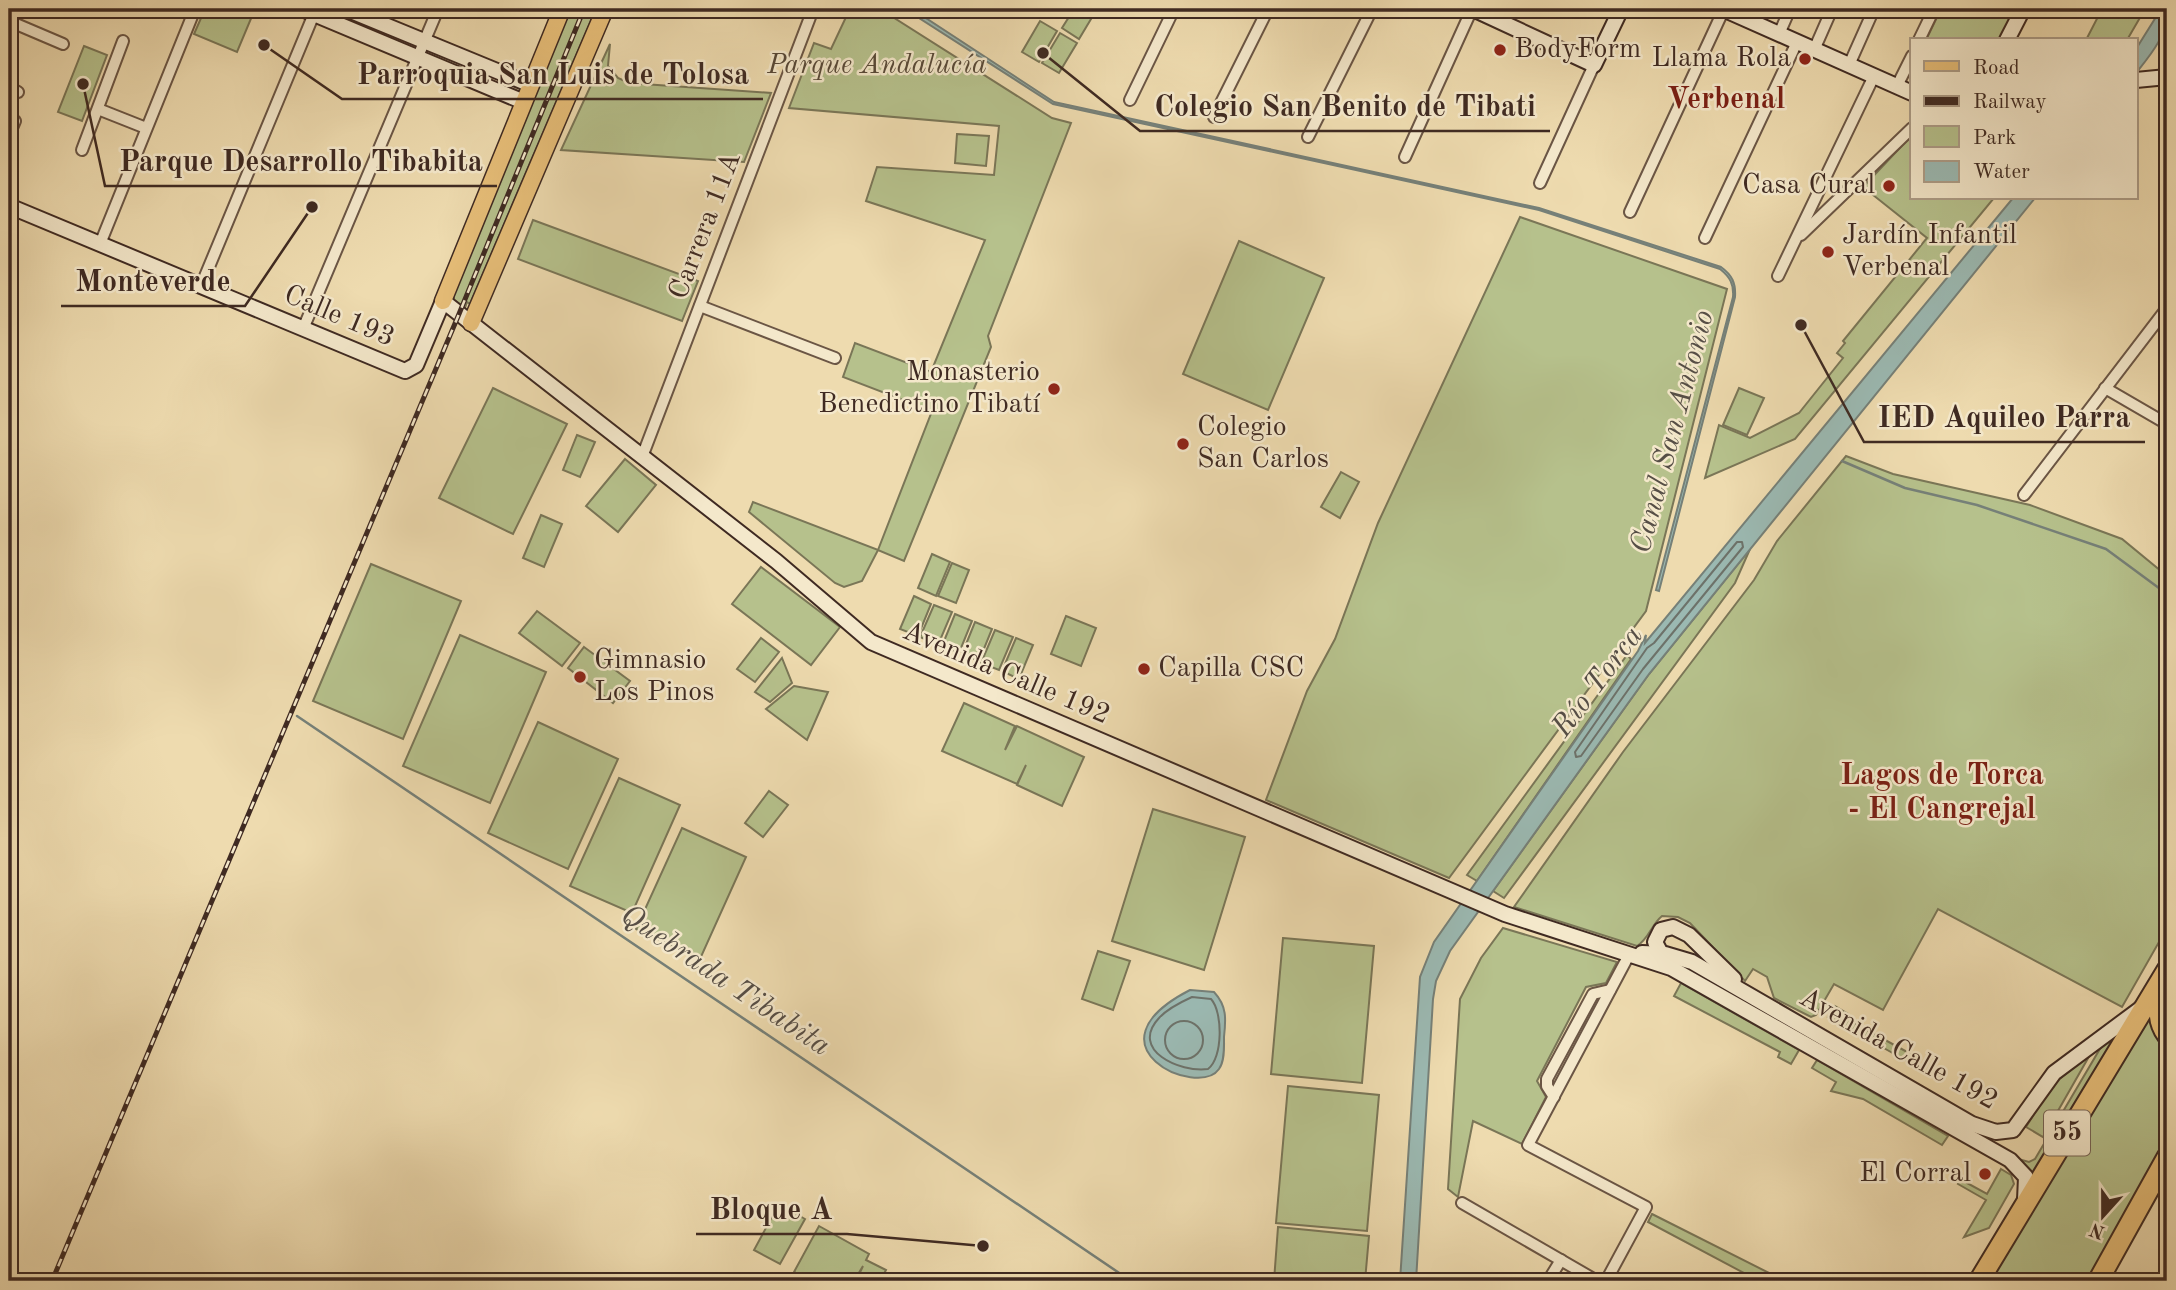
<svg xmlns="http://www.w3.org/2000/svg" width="2176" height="1290" viewBox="0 0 2176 1290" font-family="'Old Standard TT',serif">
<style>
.green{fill:#b6c18c;stroke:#7a7657;stroke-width:2}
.water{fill:#9bb9b2;stroke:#768078;stroke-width:2}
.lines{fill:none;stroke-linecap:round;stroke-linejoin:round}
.shore{stroke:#6d726a;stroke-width:2}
.stream{stroke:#768078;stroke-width:2.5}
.street-casing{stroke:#6b5645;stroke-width:14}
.secondary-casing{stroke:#3f2a22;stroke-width:18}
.primary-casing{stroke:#3f2a22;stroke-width:19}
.highway-casing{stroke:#3f2a22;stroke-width:23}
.street{stroke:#f4e8cb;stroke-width:10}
.secondary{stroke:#f4e8cb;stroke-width:14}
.primary{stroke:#e7be78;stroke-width:16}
.highway{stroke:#e7be78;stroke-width:19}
.rail-casing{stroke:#3f2a22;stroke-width:5}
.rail{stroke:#f4e8cb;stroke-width:2.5;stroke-dasharray:8;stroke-linecap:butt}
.poi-dot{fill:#8f2418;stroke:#f4e8cb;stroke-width:2.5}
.labels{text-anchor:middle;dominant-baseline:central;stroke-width:5;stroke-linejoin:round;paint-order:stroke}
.shield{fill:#f4e8cb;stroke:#756355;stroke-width:2}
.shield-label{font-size:26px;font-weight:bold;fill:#3f2a22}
.poi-label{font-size:28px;fill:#3f2a22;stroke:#f4e8cb;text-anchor:start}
.park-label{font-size:28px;font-style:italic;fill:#574837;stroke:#f4e8cb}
.street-label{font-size:28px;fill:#3f2a22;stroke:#f4e8cb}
.neighbourhood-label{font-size:30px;font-weight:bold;fill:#7a1f14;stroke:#f4e8cb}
.water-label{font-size:30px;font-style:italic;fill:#564e46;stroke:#f4e8cb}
.leader{fill:none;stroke:#3f2a22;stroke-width:2.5}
.callout-dot{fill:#3f2a22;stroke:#f4e8cb;stroke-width:2.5}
.callout-label{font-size:30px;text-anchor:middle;font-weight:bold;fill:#3f2a22;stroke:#f4e8cb;stroke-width:5;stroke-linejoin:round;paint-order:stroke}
</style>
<rect width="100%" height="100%" fill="#eedbaf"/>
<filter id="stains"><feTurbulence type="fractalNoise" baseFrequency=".00286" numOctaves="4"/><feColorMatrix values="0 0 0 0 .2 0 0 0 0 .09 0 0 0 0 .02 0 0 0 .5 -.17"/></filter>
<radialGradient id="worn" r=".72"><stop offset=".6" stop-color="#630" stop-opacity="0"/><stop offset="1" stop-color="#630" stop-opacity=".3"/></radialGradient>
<g class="green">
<polygon points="205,9 255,9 237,52 194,34"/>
<polygon points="569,9 596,9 470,304 467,302 465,308 454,300 454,292"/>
<polygon points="831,9 880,9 1052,118 1071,123 988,336 991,347 904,561 878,550 862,581 844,587 835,583 749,512 753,502 878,550 932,411 843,377 855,343 931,372 985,240 866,201 877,167 994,175 999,126 789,108 814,43 831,49 847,15"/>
<polygon points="1074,9 1097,9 1079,39 1062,28"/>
<polygon points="1941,9 2018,9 2001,40 1926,40"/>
<polygon points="2102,9 2145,9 2127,40 2086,40"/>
<polygon points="1040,21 1057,31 1039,62 1022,52"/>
<polygon points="1060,33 1077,43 1059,73 1042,63"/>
<polygon points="610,44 608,66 618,78 629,83 771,93 744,162 561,150"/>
<polygon points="84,46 107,55 82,121 58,112"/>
<polygon points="957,134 989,136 986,166 955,163"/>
<polygon points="1912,135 1912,198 1994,198 1795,439 1705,478 1719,425 1750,438 1799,413 1843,358 1837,353 1845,343 1843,341 1927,238 1863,187"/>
<polygon points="1520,217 1727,289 1646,611 1449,878 1266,800 1307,691 1335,639 1378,523"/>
<polygon points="533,220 698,281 682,321 518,259"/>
<polygon points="1239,241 1324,278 1268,410 1183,374"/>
<polygon points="493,388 567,424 513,534 439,498"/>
<polygon points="1739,388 1764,398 1747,435 1723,425"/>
<polygon points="577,435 595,442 580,477 563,470"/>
<path d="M 1846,456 L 1893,474 L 2030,505 L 2122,539 L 2167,576 L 2167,928 L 2122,1007 L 1938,909 L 1883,1010 L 1834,984 L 1816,1015 L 1811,1017 L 1774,998 L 1767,977 L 1753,969 L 1745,981 L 1690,923 L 1678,917 L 1662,916 C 1651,925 1649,939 1637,946 L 1514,907 L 1623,752 L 1754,580 L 1777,541 Z"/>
<polygon points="625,459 656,485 618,532 586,506"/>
<polygon points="1341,472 1359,482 1340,518 1321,507"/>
<polygon points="541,515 562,524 544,567 523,558"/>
<polygon points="1750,549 1735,583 1504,898 1493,891 1649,674"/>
<polygon points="932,554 950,562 936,596 918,588"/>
<polygon points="952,563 969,570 956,603 938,596"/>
<polygon points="371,564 461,601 403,739 313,701"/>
<polygon points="761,567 840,627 811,665 732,604"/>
<polygon points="914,596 931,604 918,636 900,629"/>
<polygon points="934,605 952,612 938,645 920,637"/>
<polygon points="537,611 580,643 562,666 519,633"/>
<polygon points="955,614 972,621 959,653 942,646"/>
<polygon points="1066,616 1096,628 1081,666 1051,654"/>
<polygon points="975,622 992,629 979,661 962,654"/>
<polygon points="995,630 1013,637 999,670 981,663"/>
<polygon points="460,635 546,672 490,803 403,766"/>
<polygon points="761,638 779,652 755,682 737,669"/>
<polygon points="1016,638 1033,645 1019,679 1002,671"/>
<polygon points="584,647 630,681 613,703 568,668"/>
<polygon points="1627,655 1631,659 1477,881 1467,875"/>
<polygon points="782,658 792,683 770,702 755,692"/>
<polygon points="794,686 828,692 807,740 766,709"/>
<polygon points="964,703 1015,726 1005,750 1017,726 1084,757 1062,806 1017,785 1026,765 1017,784 942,751"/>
<polygon points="538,722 618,759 568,869 488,833"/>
<polygon points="619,778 680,805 632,913 570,886"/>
<polygon points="769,791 788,805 763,837 745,823"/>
<polygon points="1153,809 1245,837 1204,970 1112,941"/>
<polygon points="682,828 746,857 700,959 636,929"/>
<polygon points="1503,928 1617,962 1606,983 1586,987 1537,1081 1546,1097 1522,1144 1473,1121 1458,1197 1448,1189 1460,999 1481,958"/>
<polygon points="1283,938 1374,946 1362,1083 1271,1074"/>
<polygon points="1098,951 1130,961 1113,1010 1082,999"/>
<polygon points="1681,983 1799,1050 1791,1064 1778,1057 1780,1052 1674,996"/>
<polygon points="1835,1006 1848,1014 1852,1022 1920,1059 1916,1066 1828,1017"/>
<polygon points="2150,1014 2157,1037 2167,1049 2167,1142 2087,1281 1988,1281"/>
<polygon points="2129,1021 2030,1180 2022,1160 2029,1162 2035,1159 2104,1042"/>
<polygon points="2091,1053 2043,1137 2026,1127 2052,1085"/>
<polygon points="1817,1060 1948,1136 1942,1145 1863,1099 1831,1091 1836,1082 1812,1068"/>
<polygon points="1288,1086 1379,1095 1367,1231 1276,1223"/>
<polygon points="2001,1169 2011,1175 2014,1184 1989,1228 1964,1237 1986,1200 1958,1184 1963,1176 1969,1179 1967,1183 1987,1194"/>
<polygon points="779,1204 805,1219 780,1264 754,1250"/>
<polygon points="1652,1214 1785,1281 1759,1281 1648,1222"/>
<polygon points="819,1226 869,1254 866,1260 886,1270 880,1281 856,1281 863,1266 854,1281 811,1281 794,1272"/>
<polygon points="1278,1227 1369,1236 1365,1281 1274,1281"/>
</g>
<g class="water">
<path d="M 905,9 L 912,9 L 1054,102 L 1539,208 L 1721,267 C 1732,275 1736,283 1735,297 L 1659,591 L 1656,590 L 1733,297 C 1734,284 1730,277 1720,269 L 1539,210 L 1053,104 Z"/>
<path d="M 2161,9 L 2167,9 C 2167,36 2152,53 2136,73 L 2136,49 Z"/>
<polygon points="2013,198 2035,198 1649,674 1450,951 1436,981 1433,999 1416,1281 1400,1281 1420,977 1434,942 1638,651 1646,635 1645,643"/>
<path d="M 1190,990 L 1214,992 C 1227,1006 1226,1019 1224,1037 C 1224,1046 1225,1061 1219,1069 C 1198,1099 1081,1046 1190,990 Z"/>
</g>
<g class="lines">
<g class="shore">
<polygon points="1737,542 1742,542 1743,547 1643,669 1581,756 1576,757 1575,752 1647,648 1654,643"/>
<path d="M 1192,997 L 1211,999 C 1223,1012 1223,1058 1208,1069 C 1180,1073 1129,1050 1159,1018 C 1167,1009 1181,1002 1192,997 Z"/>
<circle cx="1184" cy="1040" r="19"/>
</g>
<g class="stream">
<polyline points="1842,461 1905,488 1977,505 2106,549 2167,594"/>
<polyline points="297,716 1131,1281"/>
</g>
<defs>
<g id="street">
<polyline points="9,21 63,44"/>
<polyline points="1779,34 1790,9"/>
<polyline points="1919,40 1934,9"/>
<polyline points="1814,50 1832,9"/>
<polyline points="1849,65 1874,9"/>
<polyline points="1897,86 1912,56"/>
<polyline points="9,87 18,92"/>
<polyline points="1130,100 1174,9"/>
<polyline points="98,109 146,128"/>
<polyline points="1214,117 1268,9"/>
<polyline points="9,135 15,121"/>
<polyline points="1308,137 1372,9"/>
<polyline points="82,150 123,41"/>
<polyline points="1405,157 1472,9"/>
<polyline points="1540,183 1594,65"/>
<polyline points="1630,212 1724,9"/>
<polyline points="1801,235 1912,128"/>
<polyline points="1705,238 1797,42"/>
<polyline points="100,244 195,9"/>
<polyline points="1778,276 1874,76"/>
<polyline points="201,286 316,9"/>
<polyline points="700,306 835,358"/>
<polyline points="303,329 438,9"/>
<polyline points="2105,388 2167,424"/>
<polyline points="642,457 812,12"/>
<polyline points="2024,495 2167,308"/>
<polyline points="1554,1097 1547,1086 1547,1079 1593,994 1610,990"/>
<polyline points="1462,1203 1597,1281"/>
<polyline points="1548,1281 1561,1260"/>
<polyline points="1606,1281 1646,1207 1528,1145 1630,953"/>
</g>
<g id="secondary">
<polyline points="302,9 524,102"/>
<polyline points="346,9 531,85"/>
<polyline points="1473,9 1594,65 1621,9"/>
<polyline points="1723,9 1912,93"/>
<polyline points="2007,40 2023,9"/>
<polyline points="2136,80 2167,77"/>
<polyline points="9,206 405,371 416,365 443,301 776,561 871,642 1505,914 1671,968 2010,1160 2026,1177 2025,1200"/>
<polyline points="1642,953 1665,954 1692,962 1972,1124 1996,1132 2013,1130 2054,1073 2140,1009"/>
<polyline points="1664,959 1655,942 1661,930 1673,927 1689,935 1734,979"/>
</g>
<g id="primary">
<polyline points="443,301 562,9"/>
<polyline points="471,323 605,9"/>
</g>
<g id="highway">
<path d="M 2164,986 C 2158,1004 2156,1020 2167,1035"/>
<polyline points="1979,1281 2167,970"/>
<polyline points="2098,1281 2167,1157"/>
</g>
</defs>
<use href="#street" class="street-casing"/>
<use href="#secondary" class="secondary-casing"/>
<use href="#primary" class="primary-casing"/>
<use href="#highway" class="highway-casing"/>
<use href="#street" class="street"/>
<use href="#secondary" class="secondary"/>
<use href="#primary" class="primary"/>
<use href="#highway" class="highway"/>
<defs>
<polyline id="rail" points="52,1281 459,314 584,9"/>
</defs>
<use href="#rail" class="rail-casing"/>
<use href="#rail" class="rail"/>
</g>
<g class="poi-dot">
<circle cx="1500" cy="50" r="7"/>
<circle cx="1805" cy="59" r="7"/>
<circle cx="1889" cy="186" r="7"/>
<circle cx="1828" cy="252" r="7"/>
<circle cx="1054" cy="389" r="7"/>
<circle cx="1183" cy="444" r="7"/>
<circle cx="1144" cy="669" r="7"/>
<circle cx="580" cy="677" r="7"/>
<circle cx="1985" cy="1174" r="7"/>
</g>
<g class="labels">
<rect class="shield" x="2044" y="1110.5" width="46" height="45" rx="5"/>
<g class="shield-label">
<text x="2067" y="1133">55</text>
</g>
<g class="poi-label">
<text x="1514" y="50">BodyForm</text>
<text x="1791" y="59" text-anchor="end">Llama Rola</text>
<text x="1875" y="186" text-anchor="end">Casa Cural</text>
<text x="1842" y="236">Jardín Infantil<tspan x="1842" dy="32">Verbenal</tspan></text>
<text x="1040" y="373" text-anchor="end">Monasterio<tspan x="1040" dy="32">Benedictino Tibatí</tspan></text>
<text x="1197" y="428">Colegio<tspan x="1197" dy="32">San Carlos</tspan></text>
<text x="594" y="661">Gimnasio<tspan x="594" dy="32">Los Pinos</tspan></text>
<text x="1158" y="669">Capilla CSC</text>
<text x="1971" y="1174" text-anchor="end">El Corral</text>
</g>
<g class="park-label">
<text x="877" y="66">Parque Andalucía</text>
</g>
<g class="street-label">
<text transform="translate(706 226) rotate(-69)">Carrera 11A</text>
<text transform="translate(339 317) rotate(23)">Calle 193</text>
<text transform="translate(1006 674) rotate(23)">Avenida Calle 192</text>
<text transform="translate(1898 1050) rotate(29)">Avenida Calle 192</text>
</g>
<g class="neighbourhood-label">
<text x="1726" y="100">Verbenal</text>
<text x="1942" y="776">Lagos de Torca<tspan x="1942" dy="34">- El Cangrejal</tspan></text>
</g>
<g class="water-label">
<text transform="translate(1673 432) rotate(-75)">Canal San Antonio</text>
<text transform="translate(1598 682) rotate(-53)">Río Torca</text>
<text transform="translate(725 981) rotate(34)">Quebrada Tibabita</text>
</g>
</g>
<path class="leader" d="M264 45L342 99H763M1043 53L1140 131H1550M83 84L105 186H497M312 207L245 306H61M1801 325L1864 442H2145M983 1246L847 1234H696"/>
<g class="callout-dot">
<circle cx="264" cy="45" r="7"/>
<circle cx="1043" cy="53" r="7"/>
<circle cx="83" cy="84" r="7"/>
<circle cx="312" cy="207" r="7"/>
<circle cx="1801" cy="325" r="7"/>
<circle cx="983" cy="1246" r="7"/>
</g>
<g class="callout-label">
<text x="553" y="84">Parroquia San Luis de Tolosa</text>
<text x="1345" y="116">Colegio San Benito de Tibati</text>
<text x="301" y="171">Parque Desarrollo Tibabita</text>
<text x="153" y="291">Monteverde</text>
<text x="2004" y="427">IED Aquileo Parra</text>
<text x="771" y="1219">Bloque A</text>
</g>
<rect width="2176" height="1290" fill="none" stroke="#eedbaf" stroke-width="35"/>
<rect x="10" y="10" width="2155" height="1269" fill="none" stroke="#3f2a22" stroke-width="3.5"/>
<rect x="18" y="18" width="2141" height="1255" fill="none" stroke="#3f2a22" stroke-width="2"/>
<rect x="1910" y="38" width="228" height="161" fill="#f4e8cb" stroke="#ac9c87" stroke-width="2"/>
<rect x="1924" y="61" width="35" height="10" fill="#e7be78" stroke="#ac9c87" stroke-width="2"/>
<text x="1973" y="74" font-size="21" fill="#3f2a22">Road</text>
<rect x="1924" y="96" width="35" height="10" fill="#3f2a22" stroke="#ac9c87" stroke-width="2"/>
<text x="1973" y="108" font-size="21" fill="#3f2a22">Railway</text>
<rect x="1924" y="126" width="35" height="21" fill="#b6c18c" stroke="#ac9c87" stroke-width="2"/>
<text x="1973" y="144" font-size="21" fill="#3f2a22">Park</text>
<rect x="1924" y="161" width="35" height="21" fill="#9bb9b2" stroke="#ac9c87" stroke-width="2"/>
<text x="1973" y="178" font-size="21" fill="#3f2a22">Water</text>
<g transform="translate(2103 1216) rotate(201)" stroke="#f4e8cb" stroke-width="5" paint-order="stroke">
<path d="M0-5L12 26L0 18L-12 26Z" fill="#3f2a22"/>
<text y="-10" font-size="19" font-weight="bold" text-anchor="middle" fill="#3f2a22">N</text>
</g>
<rect width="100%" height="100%" filter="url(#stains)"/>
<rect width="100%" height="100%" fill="url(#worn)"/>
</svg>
